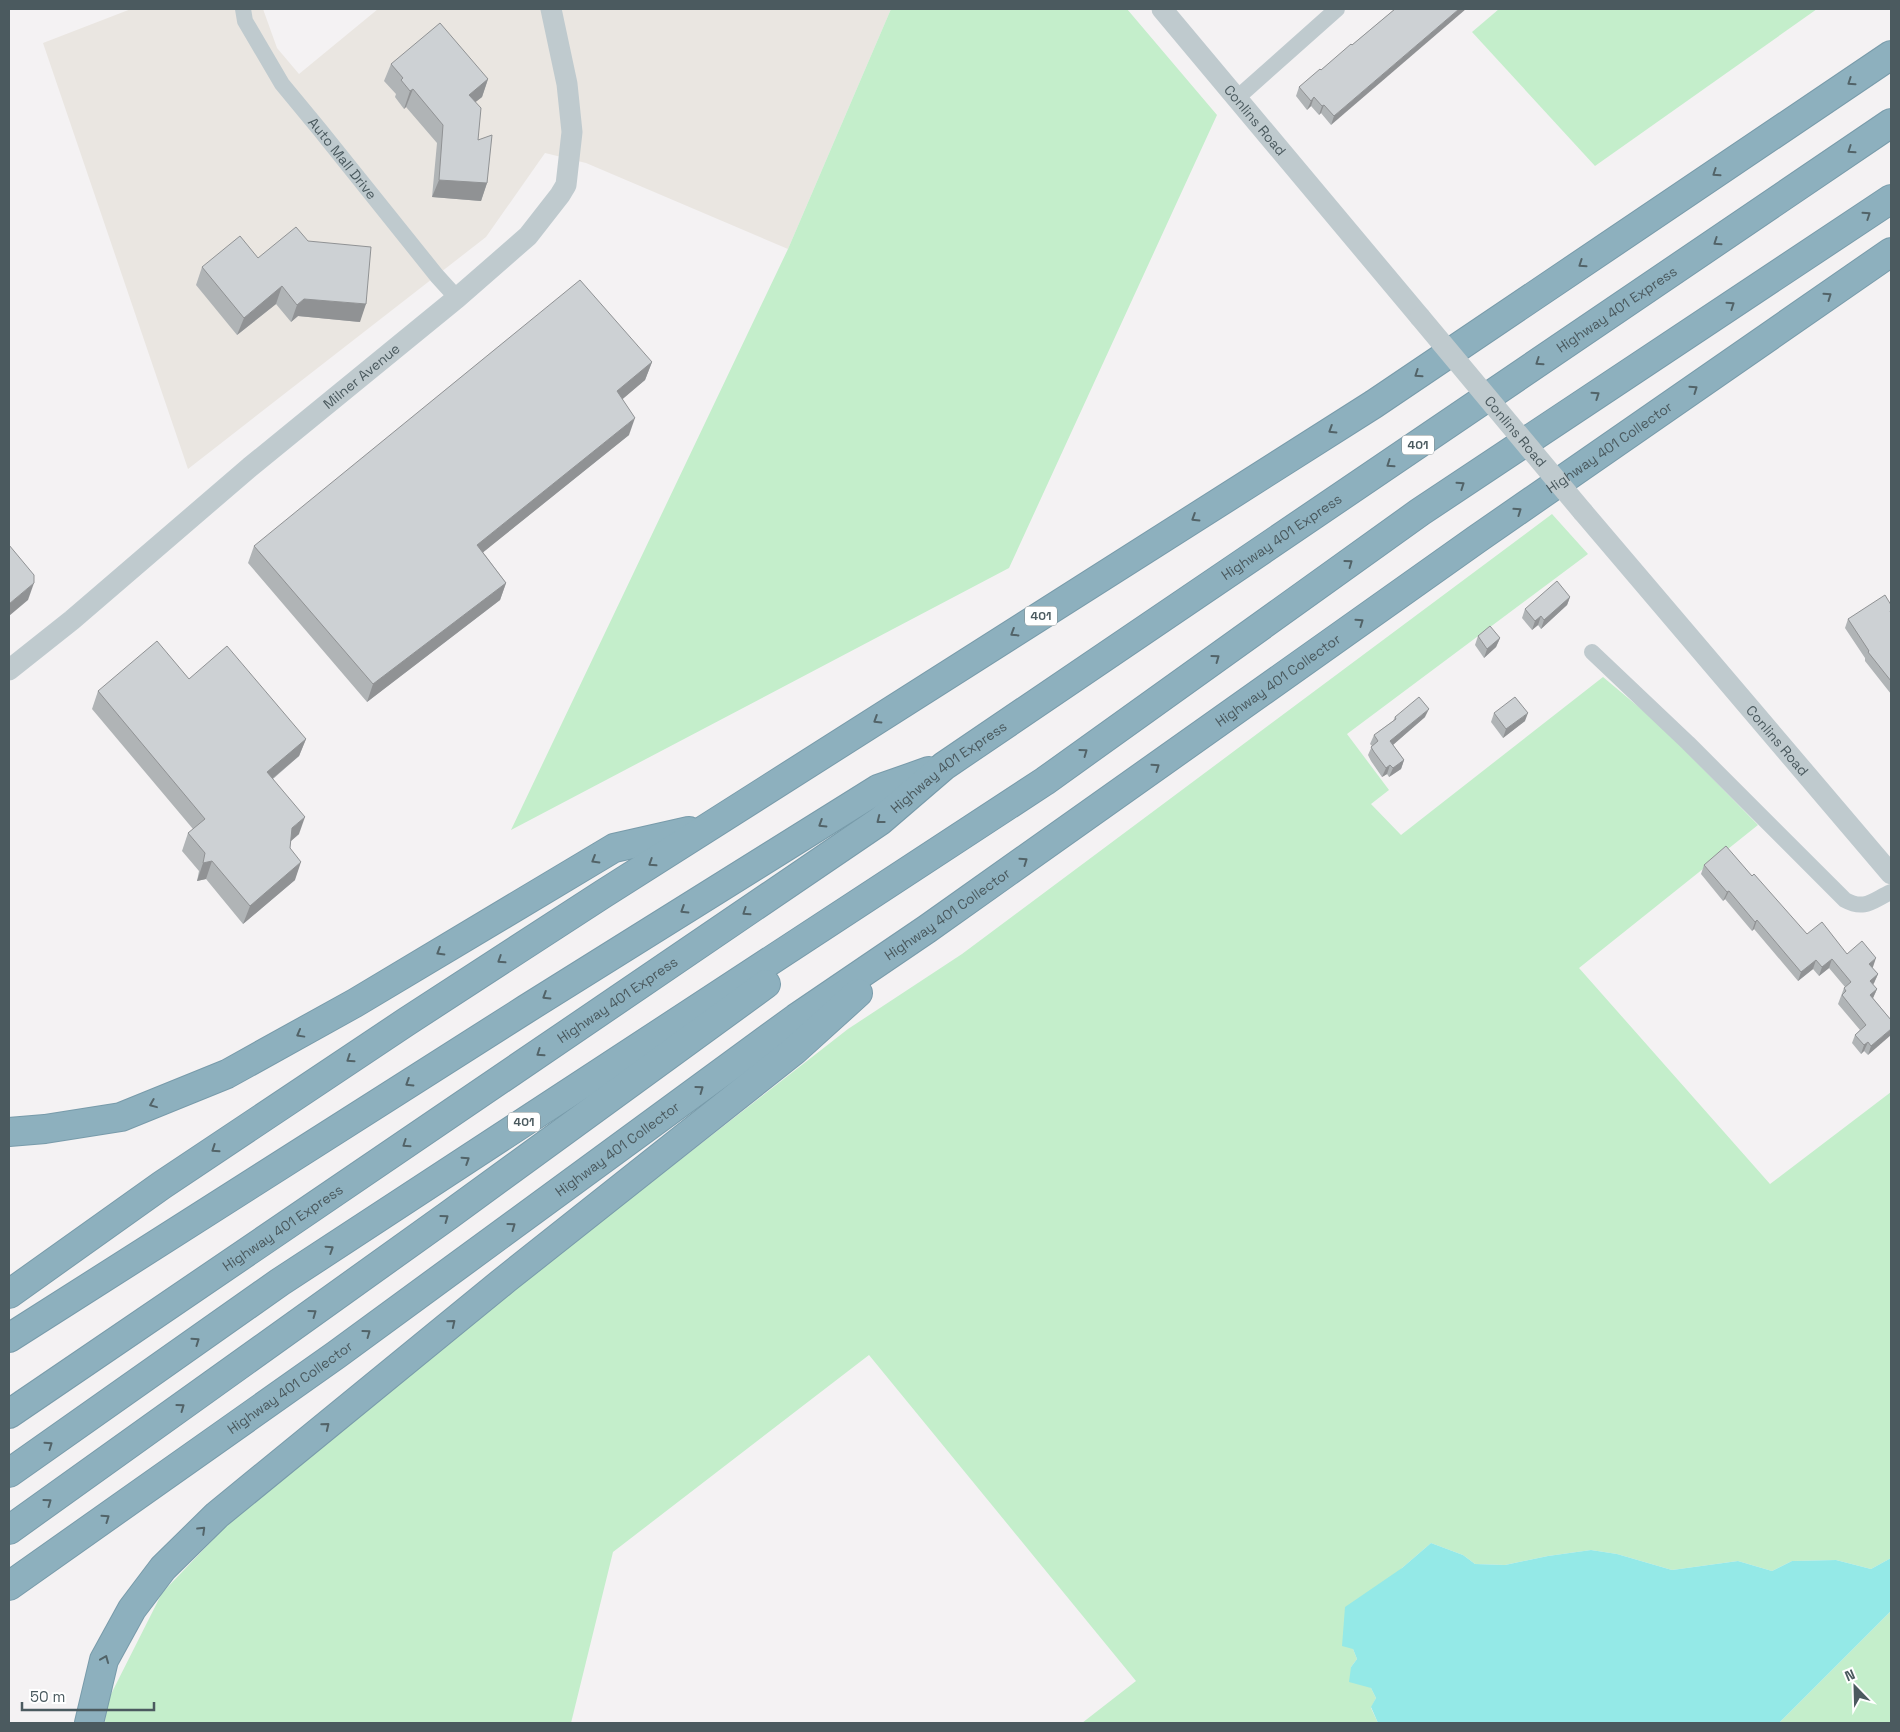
<svg xmlns="http://www.w3.org/2000/svg" width="1900" height="1732" viewBox="0 0 1900 1732" font-family="'Space Grotesk',sans-serif">
<style>
.commercial{fill:#eae6e1}
.green{fill:#c4eecb}
.water{fill:#94e9e7}
.lines{fill:none;stroke-linecap:round;stroke-linejoin:round}
.motorway-casing{stroke:#789baa;stroke-width:30}
.minor{stroke:#bfcace;stroke-width:16}
.tertiary{stroke:#bfcace;stroke-width:21}
.motorway{stroke:#8db0be;stroke-width:28}
.tertiary-bridge{stroke:#bfcace;stroke-width:21}
.wall{fill:#b0b4b6}
.shaded-wall{fill:#909294}
.building{fill:#cdd1d4;stroke:#909294}
.oneway{stroke:#526368}
.labels{text-anchor:middle;dominant-baseline:central;stroke-width:4;stroke-linejoin:round;paint-order:stroke}
.shield{fill:#fff;stroke:#818c8f;stroke-width:1}
.shield-label{font-size:12px;font-weight:bold;fill:#4b5a5f}
.street-label{font-size:14px;fill:#4b5a5f;stroke:#fff}
</style>
<rect width="100%" height="100%" fill="#f4f2f3"/>
<polygon class="commercial" points="131,9 263,9 277,48 299,74 378,9 891,9 788,249 586,163 545,153 486,237 188,469 43,43"/>
<g class="green">
<polygon points="891,9 1127,9 1217,115 1009,568 511,830 788,249"/>
<polygon points="1499,9 1817,9 1595,166 1472,32"/>
<polygon points="1552,514 1588,554 1347,734 1389,790 1371,804 1401,835 1603,677 1659,724 1758,825 1579,968 1770,1184 1891,1092 1891,1558 1871,1569 1836,1560 1792,1561 1772,1571 1738,1561 1672,1570 1617,1554 1591,1550 1548,1556 1505,1565 1475,1564 1463,1555 1431,1543 1402,1568 1353,1649 1357,1659 1351,1667 1371,1688 1376,1698 1371,1708 1378,1723 1082,1723 1136,1681 869,1355 613,1552 571,1723 105,1723 106,1704 162,1593 224,1528 531,1276 848,1029 962,954"/>
<polygon points="1891,1611 1891,1723 1779,1723"/>
</g>
<polygon class="water" points="1431,1543 1463,1555 1475,1564 1505,1565 1548,1556 1591,1550 1617,1554 1672,1570 1738,1561 1772,1571 1792,1561 1836,1560 1871,1569 1891,1558 1891,1611 1779,1723 1378,1723 1371,1707 1376,1698 1371,1688 1349,1682 1351,1667 1357,1659 1353,1649 1342,1646 1345,1607 1402,1568"/>
<g class="lines">
<defs>
<g id="motorway">
<polyline points="9,1132 45,1129 121,1117 227,1074 355,1003 614,848 689,831"/>
<polyline points="9,1294 162,1185 406,1022 603,894 1374,404 1891,55"/>
<polyline points="9,1338 526,1009 878,789 929,771"/>
<path id="s5" d="M 9,1414 L 880,821 L 944,766 L 1891,123"/>
<polyline points="9,1473 280,1282 1045,781 1420,512 1891,199"/>
<polyline points="9,1530 449,1215 766,984"/>
<path id="s6" d="M 9,1586 L 336,1355 L 796,1018 L 927,929 L 1477,539 L 1891,252"/>
<polyline points="89,1723 104,1660 132,1609 163,1568 217,1515 506,1279 795,1050 858,993"/>
</g>
</defs>
<use href="#motorway" class="motorway-casing"/>
<g class="minor">
<path id="s1" d="M 243,9 L 245,21 L 282,84 L 320,130 L 437,276 L 457,298"/>
<polyline points="1237,98 1337,9"/>
<path d="M 1592,652 L 1688,743 L 1845,900 C 1865,911 1873,900 1891,892"/>
</g>
<g class="tertiary">
<path id="s2" d="M 1162,9 L 1420,317"/>
<path id="s3" d="M 1583,512 L 1891,874"/>
<path id="s4" d="M 9,670 L 72,620 L 250,467 L 457,298 L 528,236 L 560,195 L 566,185 L 572,132 L 567,84 L 551,9"/>
</g>
<use href="#motorway" class="motorway"/>
<path class="tertiary-bridge" id="s7" d="M 1420,317 L 1583,512"/>
</g>
<g class="wall">
<polygon points="1395,9 1331,125 1321,113 1319,115 1311,106 1307,110 1296,96 1299,87 1321,70 1352,45"/>
<polygon points="391,64 488,79 482,97 475,102 478,140 487,183 481,201 432,197 437,143 406,107 404,109 395,97 396,94 384,81"/>
<polygon points="258,258 360,322 298,316 291,322 276,304 237,335 196,285 202,267"/>
<polygon points="652,362 645,380 622,399 629,435 483,552 506,583 500,600 367,702 248,563 254,546"/>
<polygon points="1570,597 1567,605 1541,629 1538,625 1532,630 1522,618 1525,609"/>
<polygon points="1891,605 1891,694 1865,661 1865,658 1845,628 1848,619"/>
<polygon points="1478,636 1500,638 1496,647 1484,658 1475,645"/>
<polygon points="189,679 306,739 299,756 273,779 299,834 290,842 290,848 295,880 243,924 206,879 197,881 199,871 182,851 188,833 193,829 92,709 98,691"/>
<polygon points="1494,713 1525,721 1503,738 1491,722"/>
<polygon points="1395,717 1425,717 1393,745 1404,760 1401,769 1389,777 1387,774 1382,777 1371,761 1368,755 1372,746 1370,744 1374,735 1393,721"/>
<polygon points="1704,865 1752,876 1807,934 1873,967 1872,968 1878,974 1874,983 1873,985 1877,989 1873,998 1891,1020 1868,1055 1864,1051 1861,1054 1852,1043 1855,1035 1860,1030 1838,1004 1844,988 1845,987 1829,968 1819,976 1813,969 1798,981 1754,929 1752,931 1725,899 1723,901 1701,874"/>
</g>
<g class="shaded-wall">
<polygon points="1459,9 1466,9 1331,125 1334,116"/>
<polygon points="488,79 482,97 463,112 469,95"/>
<polygon points="413,89 406,107 404,109 410,91"/>
<polygon points="1314,97 1311,106 1307,110 1311,101"/>
<polygon points="1324,105 1321,113 1319,115 1322,106"/>
<polygon points="439,180 487,183 481,201 432,197"/>
<polygon points="282,286 276,304 237,335 244,318"/>
<polygon points="304,299 366,304 360,322 298,316 291,322 297,305"/>
<polygon points="652,362 645,380 611,409 617,391"/>
<polygon points="635,418 629,435 471,562 477,545"/>
<polygon points="34,583 28,600 9,616 9,604"/>
<polygon points="506,583 500,600 367,702 373,684"/>
<polygon points="1570,597 1567,605 1541,629 1544,620"/>
<polygon points="1541,616 1538,625 1532,630 1535,621"/>
<polygon points="1500,638 1496,647 1484,658 1487,649"/>
<polygon points="1429,709 1425,717 1387,750 1390,741"/>
<polygon points="1528,713 1525,721 1503,738 1506,729"/>
<polygon points="306,739 299,756 260,789 267,772"/>
<polygon points="1404,760 1401,769 1389,777 1393,768"/>
<polygon points="1390,765 1387,774 1382,777 1386,768"/>
<polygon points="305,817 299,834 285,846 292,828"/>
<polygon points="212,861 206,879 197,881 203,863"/>
<polygon points="301,862 295,880 243,924 250,906"/>
<polygon points="1729,891 1725,899 1723,901 1727,892"/>
<polygon points="1757,920 1754,929 1752,931 1755,922"/>
<polygon points="1876,958 1873,967 1866,973 1869,964"/>
<polygon points="1832,959 1829,968 1819,976 1822,967"/>
<polygon points="1816,960 1813,969 1798,981 1801,972"/>
<polygon points="1878,974 1874,983 1867,990 1870,981"/>
<polygon points="1877,989 1873,998 1866,1004 1870,995"/>
<polygon points="1891,1029 1891,1035 1868,1055 1871,1046"/>
<polygon points="1868,1042 1864,1051 1861,1054 1864,1045"/>
</g>
<g class="building">
<polygon points="1395,9 1459,9 1334,116 1324,105 1322,106 1314,97 1311,101 1299,87 1320,69 1321,70 1351,44 1352,45"/>
<polygon points="440,23 488,79 469,95 481,108 478,140 492,135 487,183 439,180 443,125 413,89 410,91 401,80 403,78 391,64"/>
<polygon points="296,227 308,241 371,247 366,304 304,299 297,305 282,286 244,318 202,267 240,236 258,258"/>
<polygon points="580,280 652,362 617,391 635,418 477,545 506,583 373,684 254,546"/>
<polygon points="9,545 34,575 34,583 9,604"/>
<polygon points="1557,581 1570,597 1544,620 1541,616 1535,621 1525,609"/>
<polygon points="1885,595 1891,605 1891,610 1890,611 1891,613 1891,681 1868,652 1869,651 1848,619"/>
<polygon points="1490,626 1500,638 1487,649 1478,636"/>
<polygon points="157,641 189,679 227,646 306,739 267,772 305,817 292,828 290,848 301,862 250,906 212,861 203,863 205,853 188,833 205,819 98,691"/>
<polygon points="1419,697 1429,709 1390,741 1404,760 1393,768 1390,765 1386,768 1374,752 1371,747 1378,741 1374,735 1396,719 1395,717"/>
<polygon points="1515,697 1528,713 1506,729 1494,713"/>
<polygon points="1726,846 1752,876 1754,874 1807,934 1822,922 1847,954 1862,941 1876,958 1869,964 1878,974 1870,981 1877,989 1870,995 1891,1020 1891,1029 1871,1046 1868,1042 1864,1045 1855,1035 1866,1025 1842,995 1846,991 1844,988 1851,982 1832,959 1822,967 1816,960 1801,972 1757,920 1755,922 1729,891 1727,892 1704,865"/>
</g>
<defs><path id="oneway-chevron" d="M-2-3.5L2.5 0L-2 3.5" fill="none" stroke-width="1.6" stroke-linecap="round" stroke-linejoin="round" transform="scale(1.25)"/></defs>
<g class="oneway">
<use href="#oneway-chevron" transform="translate(1851 82) rotate(146)"/>
<use href="#oneway-chevron" transform="translate(1851 150) rotate(146)"/>
<use href="#oneway-chevron" transform="translate(1716 173) rotate(146)"/>
<use href="#oneway-chevron" transform="translate(1867 215) rotate(-34)"/>
<use href="#oneway-chevron" transform="translate(1717 242) rotate(146)"/>
<use href="#oneway-chevron" transform="translate(1582 264) rotate(146)"/>
<use href="#oneway-chevron" transform="translate(1828 296) rotate(-35)"/>
<use href="#oneway-chevron" transform="translate(1731 305) rotate(-34)"/>
<use href="#oneway-chevron" transform="translate(1539 362) rotate(146)"/>
<use href="#oneway-chevron" transform="translate(1418 374) rotate(146)"/>
<use href="#oneway-chevron" transform="translate(1694 389) rotate(-35)"/>
<use href="#oneway-chevron" transform="translate(1596 395) rotate(-34)"/>
<use href="#oneway-chevron" transform="translate(1332 430) rotate(148)"/>
<use href="#oneway-chevron" transform="translate(1390 464) rotate(146)"/>
<use href="#oneway-chevron" transform="translate(1461 485) rotate(-34)"/>
<use href="#oneway-chevron" transform="translate(1518 511) rotate(-35)"/>
<use href="#oneway-chevron" transform="translate(1195 518) rotate(148)"/>
<use href="#oneway-chevron" transform="translate(1349 563) rotate(-36)"/>
<use href="#oneway-chevron" transform="translate(1360 622) rotate(-35)"/>
<use href="#oneway-chevron" transform="translate(1014 633) rotate(148)"/>
<use href="#oneway-chevron" transform="translate(1216 658) rotate(-36)"/>
<use href="#oneway-chevron" transform="translate(877 720) rotate(148)"/>
<use href="#oneway-chevron" transform="translate(1084 752) rotate(-36)"/>
<use href="#oneway-chevron" transform="translate(1156 767) rotate(-35)"/>
<use href="#oneway-chevron" transform="translate(880 820) rotate(142)"/>
<use href="#oneway-chevron" transform="translate(822 824) rotate(148)"/>
<use href="#oneway-chevron" transform="translate(595 860) rotate(149)"/>
<use href="#oneway-chevron" transform="translate(1024 861) rotate(-35)"/>
<use href="#oneway-chevron" transform="translate(652 863) rotate(147)"/>
<use href="#oneway-chevron" transform="translate(684 910) rotate(148)"/>
<use href="#oneway-chevron" transform="translate(746 912) rotate(146)"/>
<use href="#oneway-chevron" transform="translate(440 952) rotate(149)"/>
<use href="#oneway-chevron" transform="translate(501 960) rotate(147)"/>
<use href="#oneway-chevron" transform="translate(546 996) rotate(148)"/>
<use href="#oneway-chevron" transform="translate(300 1034) rotate(151)"/>
<use href="#oneway-chevron" transform="translate(540 1053) rotate(146)"/>
<use href="#oneway-chevron" transform="translate(350 1059) rotate(146)"/>
<use href="#oneway-chevron" transform="translate(409 1083) rotate(148)"/>
<use href="#oneway-chevron" transform="translate(700 1089) rotate(-36)"/>
<use href="#oneway-chevron" transform="translate(153 1104) rotate(158)"/>
<use href="#oneway-chevron" transform="translate(406 1144) rotate(146)"/>
<use href="#oneway-chevron" transform="translate(215 1149) rotate(146)"/>
<use href="#oneway-chevron" transform="translate(466 1160) rotate(-33)"/>
<use href="#oneway-chevron" transform="translate(445 1218) rotate(-36)"/>
<use href="#oneway-chevron" transform="translate(512 1226) rotate(-36)"/>
<use href="#oneway-chevron" transform="translate(330 1249) rotate(-33)"/>
<use href="#oneway-chevron" transform="translate(313 1313) rotate(-36)"/>
<use href="#oneway-chevron" transform="translate(452 1323) rotate(-39)"/>
<use href="#oneway-chevron" transform="translate(367 1333) rotate(-36)"/>
<use href="#oneway-chevron" transform="translate(196 1341) rotate(-35)"/>
<use href="#oneway-chevron" transform="translate(181 1407) rotate(-36)"/>
<use href="#oneway-chevron" transform="translate(326 1426) rotate(-39)"/>
<use href="#oneway-chevron" transform="translate(49 1445) rotate(-35)"/>
<use href="#oneway-chevron" transform="translate(48 1502) rotate(-36)"/>
<use href="#oneway-chevron" transform="translate(106 1518) rotate(-35)"/>
<use href="#oneway-chevron" transform="translate(202 1530) rotate(-44)"/>
<use href="#oneway-chevron" transform="translate(105 1659) rotate(-68)"/>
</g>
<g class="labels">
<g class="shield">
<rect x="1402" y="435.5" width="32" height="19" rx="4"/>
<rect x="1025" y="606.5" width="32" height="19" rx="4"/>
<rect x="508" y="1112.5" width="32" height="19" rx="4"/>
</g>
<g class="shield-label">
<text x="1418" y="445">401</text>
<text x="1041" y="616">401</text>
<text x="524" y="1122">401</text>
</g>
<g class="street-label">
<text stroke="none"><textPath href="#s2" startOffset="145">Conlins Road</textPath></text>
<text stroke="none"><textPath href="#s1" startOffset="181">Auto Mall Drive</textPath></text>
<text stroke="none"><textPath href="#s5" startOffset="1951">Highway 401 Express</textPath></text>
<text stroke="none"><textPath href="#s4" startOffset="459">Milner Avenue</textPath></text>
<text stroke="none"><textPath href="#s7" startOffset="149">Conlins Road</textPath></text>
<text stroke="none"><textPath href="#s6" startOffset="1964">Highway 401 Collector</textPath></text>
<text stroke="none"><textPath href="#s5" startOffset="1546">Highway 401 Express</textPath></text>
<text stroke="none"><textPath href="#s6" startOffset="1559">Highway 401 Collector</textPath></text>
<text stroke="none"><textPath href="#s3" startOffset="300">Conlins Road</textPath></text>
<text stroke="none"><textPath href="#s5" startOffset="1141">Highway 401 Express</textPath></text>
<text stroke="none"><textPath href="#s6" startOffset="1154">Highway 401 Collector</textPath></text>
<text stroke="none"><textPath href="#s5" startOffset="736">Highway 401 Express</textPath></text>
<text stroke="none"><textPath href="#s6" startOffset="749">Highway 401 Collector</textPath></text>
<text stroke="none"><textPath href="#s5" startOffset="331">Highway 401 Express</textPath></text>
<text stroke="none"><textPath href="#s6" startOffset="344">Highway 401 Collector</textPath></text>
</g>
</g>
<rect width="1900" height="1732" fill="none" stroke="#4b5a5f" stroke-width="20"/>
<g transform="translate(1855 1687) rotate(337)" stroke="#ffffff" stroke-width="4" paint-order="stroke">
<path d="M0-4L9 19L0 12L-9 19Z" fill="#4b5a5f"/>
<text y="-8" font-size="14" font-weight="bold" text-anchor="middle" fill="#4b5a5f">N</text>
</g>
<path d="M22 1702v8h132v-8" fill="none" stroke="#4b5a5f" stroke-width="2.5"/>
<text x="30" y="1702" font-size="15" fill="#4b5a5f" stroke="#ffffff" stroke-width="4" paint-order="stroke">50 m</text>
</svg>
